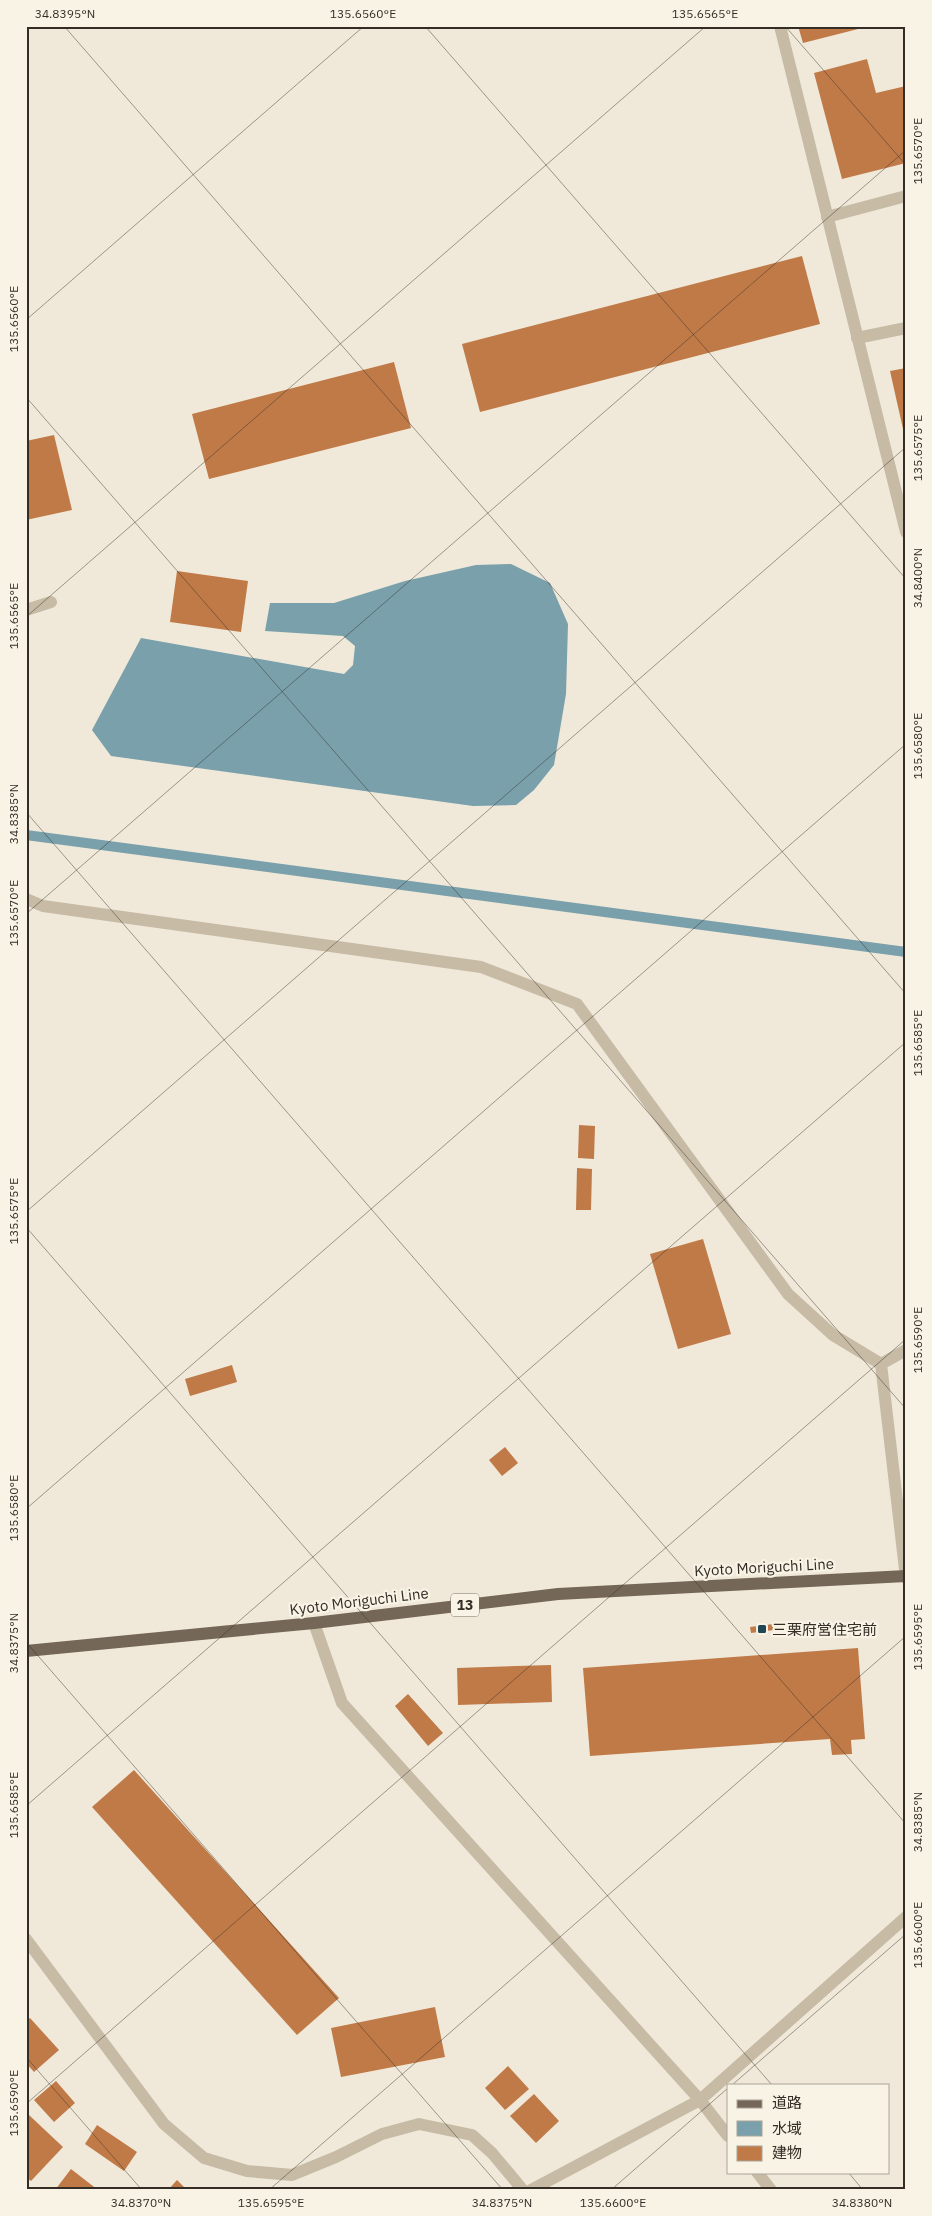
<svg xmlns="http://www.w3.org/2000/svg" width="932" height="2216" viewBox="0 0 932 2216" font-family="'IBM Plex Sans','Noto Sans JP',sans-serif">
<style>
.water{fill:#79a0ab}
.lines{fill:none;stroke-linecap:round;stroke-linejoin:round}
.stream{stroke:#79a0ab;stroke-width:10}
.building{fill:#c07a47}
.minor{stroke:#c7bba6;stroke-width:12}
.major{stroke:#756758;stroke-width:12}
.ticks{fill:none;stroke:#332d26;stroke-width:1;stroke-opacity:0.45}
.poi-dot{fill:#1e4653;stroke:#f8f3e5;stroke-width:2}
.labels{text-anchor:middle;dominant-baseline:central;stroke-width:4.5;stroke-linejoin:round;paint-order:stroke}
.shield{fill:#f8f3e5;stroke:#6e685f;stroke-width:1}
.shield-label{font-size:14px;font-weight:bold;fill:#332d26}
.street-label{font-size:15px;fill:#332d26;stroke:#f8f3e5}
.poi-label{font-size:15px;fill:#332d26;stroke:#f8f3e5;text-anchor:start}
.neatline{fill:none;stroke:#332d26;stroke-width:2}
.ticks-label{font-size:12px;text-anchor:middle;fill:#332d26}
</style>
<rect width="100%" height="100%" fill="#f0e9d9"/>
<polygon class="water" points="511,564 550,583 568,624 566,694 554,765 534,790 516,805 473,806 111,756 92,730 141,638 344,674 353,665 355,646 343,636 265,631 270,603 334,603 405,581 476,565"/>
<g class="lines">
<polyline class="stream" points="26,835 906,952"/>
</g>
<g class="building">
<polygon points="798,26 866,26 866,27 803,43"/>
<polygon points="867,59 876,93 906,86 906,163 842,179 814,73"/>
<polygon points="802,256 820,324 480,412 462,344"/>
<polygon points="394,362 411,428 209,479 192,414"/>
<polygon points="906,368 906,438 905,438 890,371"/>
<polygon points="54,435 72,510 26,520 26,441"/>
<polygon points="177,571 248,581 241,632 170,622"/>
<polygon points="579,1125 595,1126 594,1159 578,1158"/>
<polygon points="577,1168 592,1169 591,1210 576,1210"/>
<polygon points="703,1239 731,1334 678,1349 650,1254"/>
<polygon points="232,1365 237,1382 190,1396 185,1379"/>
<polygon points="505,1447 518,1463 502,1476 489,1460"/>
<polygon points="773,1624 774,1630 751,1633 750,1627"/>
<polygon points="858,1648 865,1739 851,1740 852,1754 832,1755 830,1739 590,1756 583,1668"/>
<polygon points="551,1665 552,1702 458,1705 457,1668"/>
<polygon points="408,1694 443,1733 428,1746 395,1706"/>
<polygon points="134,1770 339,1998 297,2035 92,1807"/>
<polygon points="435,2007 445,2057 341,2077 331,2028"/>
<polygon points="30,2018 59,2050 34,2072 26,2063 26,2022"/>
<polygon points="508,2066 529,2089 505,2110 485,2088"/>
<polygon points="56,2081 75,2103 54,2122 34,2100"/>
<polygon points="534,2094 559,2121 536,2143 510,2116"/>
<polygon points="29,2115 63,2147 31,2181 26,2177 26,2118"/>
<polygon points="97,2125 137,2152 124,2171 85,2144"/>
<polygon points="71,2169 98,2190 55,2190"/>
<polygon points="177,2180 187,2190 168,2190"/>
</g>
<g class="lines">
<g class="minor">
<polyline points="780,26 906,532"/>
<polyline points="827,217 906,196"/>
<polyline points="857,338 906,328"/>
<polyline points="26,610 51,602"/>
<polyline points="26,899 43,906 481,967 577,1004 788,1294 833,1335 881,1364 906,1350"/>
<polyline points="881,1364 906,1578"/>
<polyline points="314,1623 342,1703 700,2100 728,2136"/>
<polyline points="26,1939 164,2124 204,2158 247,2171 292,2175 336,2157 382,2134 419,2124 472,2135 492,2153 523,2190"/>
<polyline points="757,2172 771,2190"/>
<polyline points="531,2190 700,2100 906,1917"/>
</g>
<polyline class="major" points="26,1651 314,1623 558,1594 906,1576"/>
</g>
<path class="ticks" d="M 64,26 L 906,994M 425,26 L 906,579M 785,26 L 906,165M 26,320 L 364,26M 26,397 L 906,1409M 26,617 L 706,26M 26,812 L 906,1824M 26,914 L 906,150M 26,1212 L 906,447M 26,1227 L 772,2085M 26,1509 L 906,744M 26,1642 L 503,2190M 26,1806 L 906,1042M 26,2057 L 142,2190M 732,2085 L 906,1934M 26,2104 L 906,1339M 848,2172 L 863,2190M 269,2190 L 906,1636M 611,2190 L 728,2088"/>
<rect class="poi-dot" x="757" y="1624" width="10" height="10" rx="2.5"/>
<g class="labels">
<rect class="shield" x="451" y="1593.5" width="28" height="23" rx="4"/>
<g class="shield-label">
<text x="465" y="1605">13</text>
</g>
<g class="street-label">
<text transform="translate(764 1567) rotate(-3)">Kyoto Moriguchi Line</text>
<text transform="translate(359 1601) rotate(-7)">Kyoto Moriguchi Line</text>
</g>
<g class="poi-label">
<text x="772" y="1629">三栗府営住宅前</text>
</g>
</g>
<rect width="932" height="2216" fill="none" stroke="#f8f3e5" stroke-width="55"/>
<rect x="727" y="2084" width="162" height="90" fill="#f8f3e5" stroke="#a9a499"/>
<rect x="737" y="2100" width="25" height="8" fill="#756758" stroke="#a9a499"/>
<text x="772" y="2108" font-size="15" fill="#332d26">道路</text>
<rect x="737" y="2121" width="25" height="15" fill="#79a0ab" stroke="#a9a499"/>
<text x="772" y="2134" font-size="15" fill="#332d26">水域</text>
<rect x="737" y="2146" width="25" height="15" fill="#c07a47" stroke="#a9a499"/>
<text x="772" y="2158" font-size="15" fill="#332d26">建物</text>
<rect x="28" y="28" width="876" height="2160" class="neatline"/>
<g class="ticks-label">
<text x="65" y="18">34.8395°N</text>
<text x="363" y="18">135.6560°E</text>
<text x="705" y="18">135.6565°E</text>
<text transform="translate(918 151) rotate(-90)" y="4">135.6570°E</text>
<text transform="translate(14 319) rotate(-90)" y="4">135.6560°E</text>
<text transform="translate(918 448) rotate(-90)" y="4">135.6575°E</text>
<text transform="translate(918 578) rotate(-90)" y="4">34.8400°N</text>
<text transform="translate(14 616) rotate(-90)" y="4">135.6565°E</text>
<text transform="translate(918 746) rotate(-90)" y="4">135.6580°E</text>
<text transform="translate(14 814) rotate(-90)" y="4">34.8385°N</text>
<text transform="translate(14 913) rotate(-90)" y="4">135.6570°E</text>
<text transform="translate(918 1043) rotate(-90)" y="4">135.6585°E</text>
<text transform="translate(14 1211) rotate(-90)" y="4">135.6575°E</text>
<text transform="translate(918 1340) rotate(-90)" y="4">135.6590°E</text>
<text transform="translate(14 1508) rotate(-90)" y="4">135.6580°E</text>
<text transform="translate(918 1637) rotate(-90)" y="4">135.6595°E</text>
<text transform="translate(14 1643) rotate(-90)" y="4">34.8375°N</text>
<text transform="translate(14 1805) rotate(-90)" y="4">135.6585°E</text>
<text transform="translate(918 1822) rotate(-90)" y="4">34.8385°N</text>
<text transform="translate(918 1935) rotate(-90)" y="4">135.6600°E</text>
<text transform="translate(14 2103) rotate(-90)" y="4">135.6590°E</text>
<text x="141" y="2207">34.8370°N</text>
<text x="271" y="2207">135.6595°E</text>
<text x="502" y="2207">34.8375°N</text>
<text x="613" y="2207">135.6600°E</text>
<text x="862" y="2207">34.8380°N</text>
</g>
</svg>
